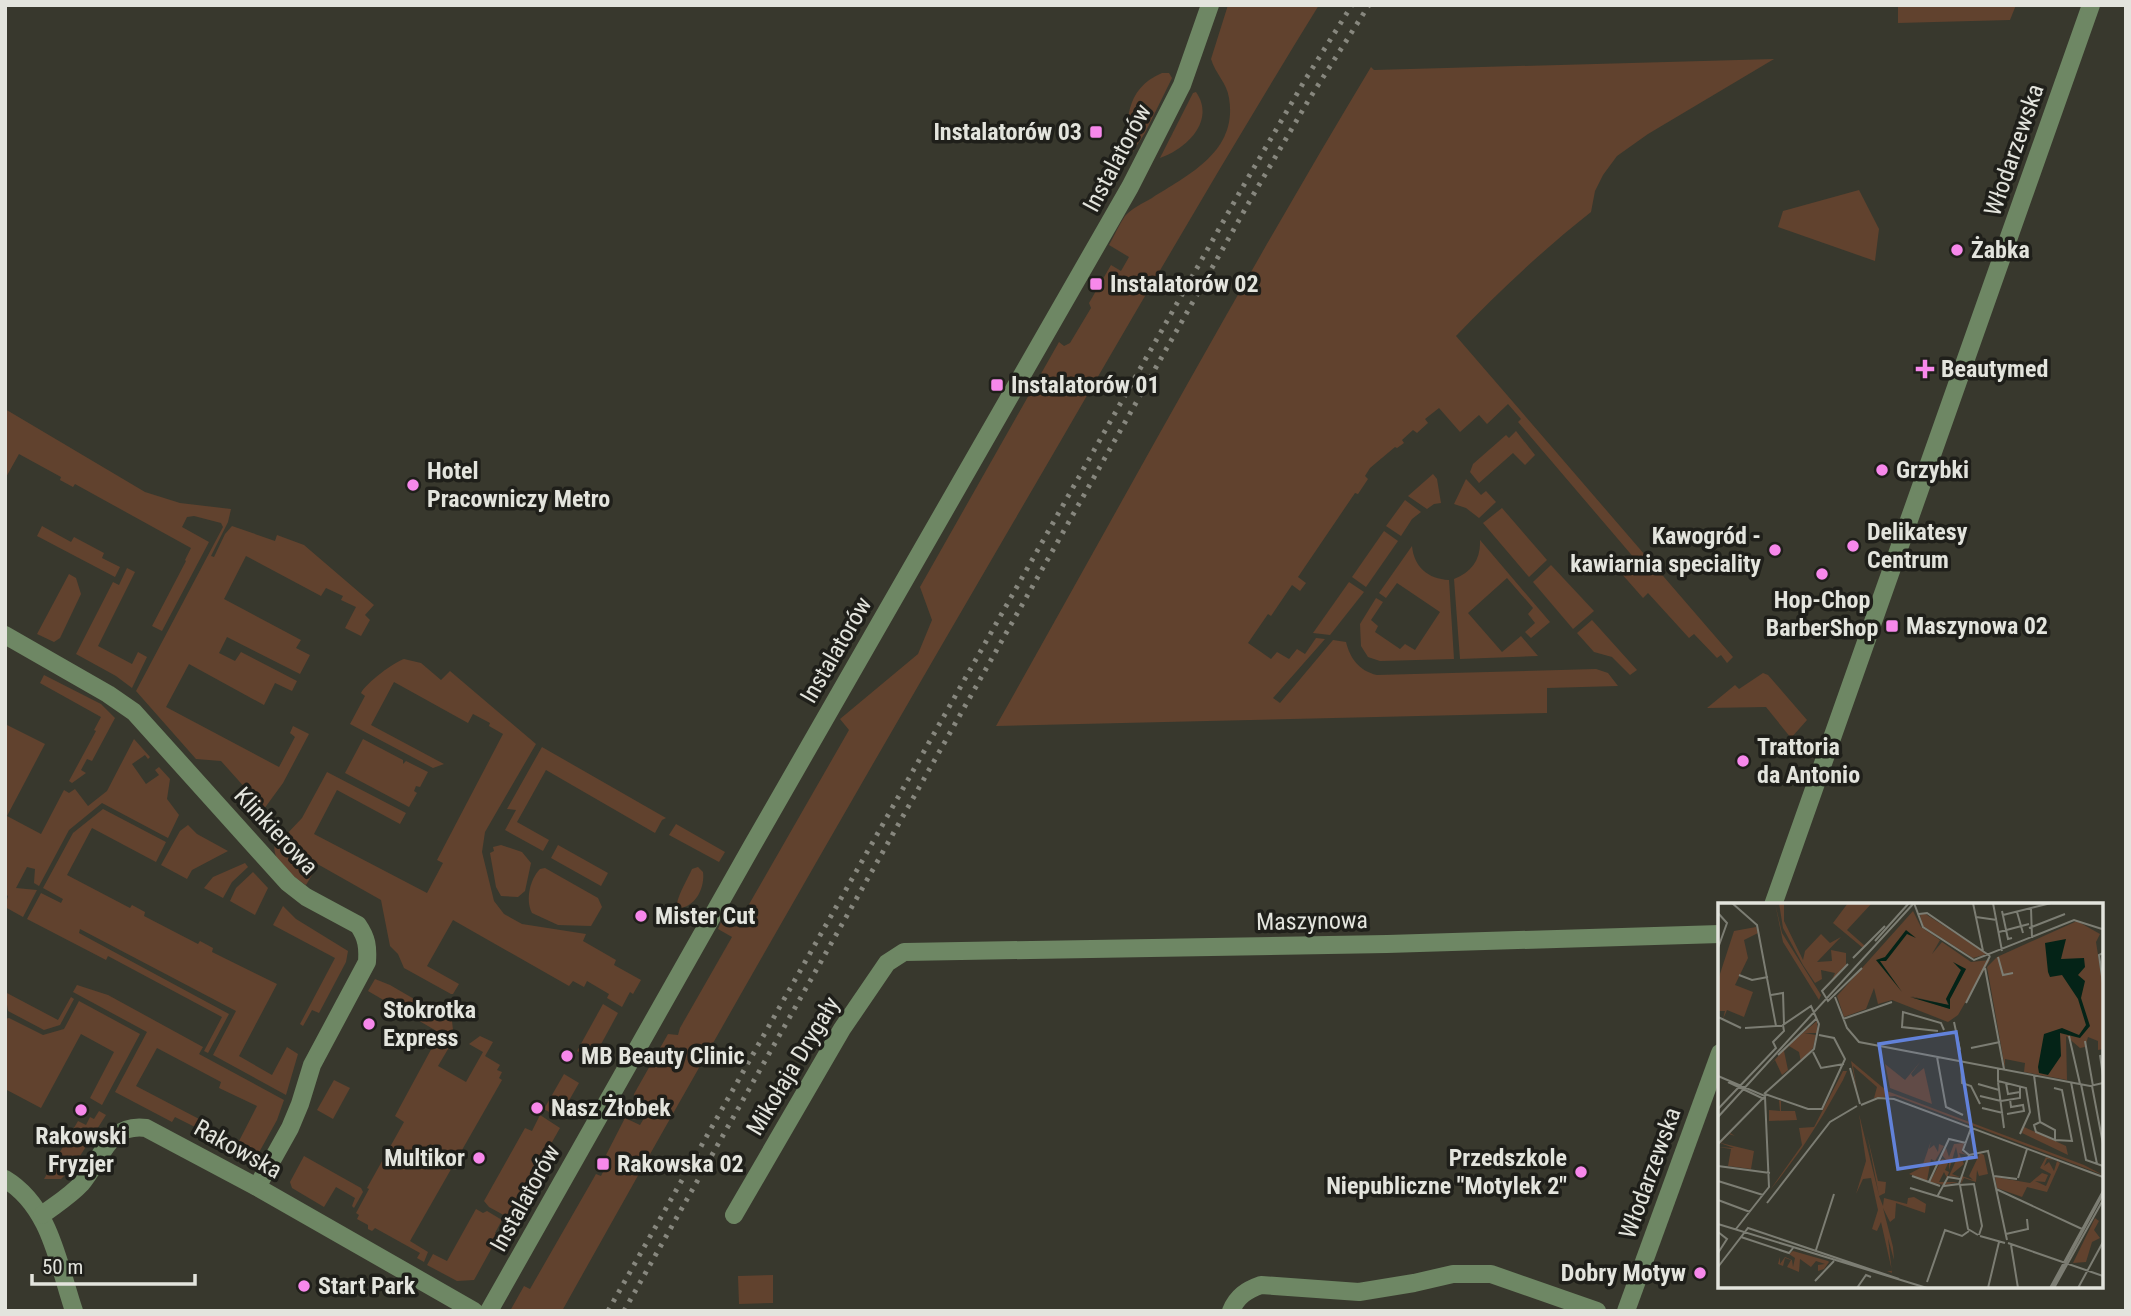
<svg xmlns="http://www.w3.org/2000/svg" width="2131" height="1316" viewBox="0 0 2131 1316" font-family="'Roboto Condensed',sans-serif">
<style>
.green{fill:#61422e}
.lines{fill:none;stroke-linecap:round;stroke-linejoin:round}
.minor{stroke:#6e8764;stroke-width:18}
.rail{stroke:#87877e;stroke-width:5;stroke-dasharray:3.5 7;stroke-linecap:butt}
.poi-dot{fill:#f788eb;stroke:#1f1f1a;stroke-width:2.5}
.labels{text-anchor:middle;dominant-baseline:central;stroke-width:7;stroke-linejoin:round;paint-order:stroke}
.poi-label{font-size:24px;font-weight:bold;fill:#e3e4dd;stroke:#1f1f1a;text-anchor:start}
.street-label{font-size:24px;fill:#e3e4dd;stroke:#1f1f1a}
.inset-road{fill:none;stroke:#7c7d73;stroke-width:2}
.view{fill:#6282da;fill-opacity:0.15;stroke:#6282da;stroke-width:3.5}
.inset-edge{fill:none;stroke:#e3e4dd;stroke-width:3.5}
</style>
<rect width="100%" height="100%" fill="#38382d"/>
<g class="green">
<path d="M 1228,5 L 1319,5 C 1214,175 1115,348 1014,521 C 861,783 710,1046 562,1311 L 510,1311 L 524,1286 L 530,1289 L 596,1174 L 601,1176 L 610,1158 L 606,1155 L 625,1118 L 640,1125 L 650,1108 L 635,1099 L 634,1094 L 668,1034 L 678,1035 L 680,1028 L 732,937 L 718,929 L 722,920 L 736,927 L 849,730 L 840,719 L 918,654 L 932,620 L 920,587 L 1059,342 L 1064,346 L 1070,343 L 1091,308 L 1089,303 L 1111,265 L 1121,271 L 1129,257 L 1109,245 C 1114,236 1119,225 1125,216 C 1131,209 1143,203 1152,198 C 1190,174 1238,151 1229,98 C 1227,83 1215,73 1211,59 Z"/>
<polygon points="1898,5 2016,5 2010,20 1898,23"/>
<path d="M 1774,59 L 1648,134 L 1617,156 L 1603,175 L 1595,191 L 1591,212 C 1543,250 1498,292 1456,336 L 1733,657 L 1727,663 L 1721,655 L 1717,658 L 1694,634 L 1689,638 L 1648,593 L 1643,598 L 1621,573 L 1635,559 L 1518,422 L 1521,419 L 1508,404 L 1487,424 L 1479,415 L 1460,432 L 1439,408 L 1425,419 L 1428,423 L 1417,433 L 1413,430 L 1402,440 L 1404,443 L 1397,448 L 1395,447 L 1370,468 L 1365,476 L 1368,479 L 1358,494 L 1355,493 L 1298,577 L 1306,583 L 1300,591 L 1292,585 L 1271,616 L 1268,614 L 1248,643 L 1271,659 L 1277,652 L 1289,659 L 1297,649 L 1305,654 L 1316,638 L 1325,639 L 1273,698 L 1280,703 L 1333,640 L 1346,642 C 1350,658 1359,671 1377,675 L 1596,669 L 1608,673 L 1618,686 L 1547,688 L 1547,713 L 996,726 C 1120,506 1241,283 1371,67 L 1374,70 Z"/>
<path d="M 1162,73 L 1169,73 L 1172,78 L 1145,133 L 1128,159 C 1126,123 1124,89 1162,73 Z"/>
<path d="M 1196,92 C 1216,121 1186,149 1160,158 L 1193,93 Z"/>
<polygon points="1859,190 1879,229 1875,261 1778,227 1783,211"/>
<polygon points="5,409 145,492 180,503 231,509 228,522 211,556 214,557 225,534 232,526 275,541 277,535 304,545 374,605 365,615 370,620 361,636 345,628 356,607 341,600 343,596 326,588 321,596 246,556 224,599 301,640 296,648 310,655 300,674 227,637 219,653 235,661 241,652 297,681 292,691 275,683 264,705 189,664 166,707 279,767 295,737 290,733 293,726 309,734 283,783 264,809 221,761 196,759 136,691 223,527 221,523 194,516 187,517 182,527 209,542 162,631 152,626 186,561 185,560 191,548 75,484 73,487 60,480 61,477 19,454 5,479"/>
<polygon points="1516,431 1535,455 1525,465 1513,453 1479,483 1470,472 1473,464 1506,435 1509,438"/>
<polygon points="1433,474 1437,479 1441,503 1434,504 1427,509 1408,496"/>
<polygon points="1466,479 1481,495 1486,491 1496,502 1479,518 1466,508 1454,504"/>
<polygon points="1405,500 1421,512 1412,519 1401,536 1386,526"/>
<polygon points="1502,508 1547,560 1529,577 1483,523"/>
<polygon points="42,526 71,542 74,537 104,553 102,558 120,567 115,577 37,536"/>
<polygon points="1384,531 1398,541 1366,587 1352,577"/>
<path d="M 1480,540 L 1550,622 L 1531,638 L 1525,632 L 1535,623 L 1528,614 L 1533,608 L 1507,578 L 1468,613 L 1502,652 L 1521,636 L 1538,656 L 1460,659 L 1454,579 C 1472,572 1481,559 1480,540 Z"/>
<path d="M 1412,546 C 1414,567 1428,579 1449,580 L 1454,659 L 1380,661 L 1368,657 L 1361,646 L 1360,624 L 1376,598 L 1383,602 L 1371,620 L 1378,626 L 1375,632 L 1400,649 L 1405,644 L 1415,650 L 1440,612 L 1397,583 L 1386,598 L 1379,593 Z"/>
<polygon points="1551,565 1594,611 1573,629 1533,582"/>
<polygon points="127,568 135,572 98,646 132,664 138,652 147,657 132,688 116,676 76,654 113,582 119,585"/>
<polygon points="69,574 76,578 81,594 60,638 54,642 37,634"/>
<polygon points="1349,582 1364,592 1330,635 1313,633"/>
<polygon points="1592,620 1637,670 1630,675 1612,657 1594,652 1577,633"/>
<path d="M 404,659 L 421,663 L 441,680 L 450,671 L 536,744 L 485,832 L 482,852 L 494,901 L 504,914 L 522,924 L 586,934 L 583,941 L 616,960 L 614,965 L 641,980 L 633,994 L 630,992 L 622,1007 L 607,998 L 609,994 L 587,981 L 584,987 L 573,981 L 569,986 L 453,920 L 427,966 L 459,984 L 453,994 L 451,994 L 404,968 L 398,954 L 390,946 L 381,900 L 298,853 L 284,837 L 302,818 L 327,772 L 406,813 L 400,824 L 337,790 L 314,834 L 427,893 L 443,863 L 437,860 L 503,734 L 489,726 L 490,723 L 473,714 L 468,723 L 394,682 L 371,725 L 444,764 L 433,768 L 350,724 L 365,696 L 361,693 C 366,683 394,662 404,659 Z"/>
<polygon points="1763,673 1768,675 1807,720 1791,738 1766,707 1707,708 1735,685 1739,689"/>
<polygon points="44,675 101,704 115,718 92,761 87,759 81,770 86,773 72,783 69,781 96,731 94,730 101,717 40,683"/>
<polygon points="5,724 45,744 7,816 41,834 64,790 69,793 75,789 88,806 107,791 134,739 150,757 148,759 145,755 132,764 146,784 159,775 155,770 159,767 170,779 167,799 179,815 168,838 102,803 69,830 39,886 34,883 35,869 27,867 16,888 37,890 23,917 5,907 8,896 5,894"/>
<polygon points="363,739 403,760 403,764 406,761 428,772 420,787 416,786 414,791 417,793 409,807 345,773"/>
<polygon points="542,747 666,818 662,820 655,833 546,770 517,822 549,840 543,851 505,830 516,810 507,809"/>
<polygon points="103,809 166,842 156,862 92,828 67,875 130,908 132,905 145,912 144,916 198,944 200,941 213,948 212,952 277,984 239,1056 272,1075 287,1047 298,1054 286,1095 213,1055 236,1011 80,929 79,933 229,1014 208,1053 204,1051 222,1017 108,956 106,960 27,919 41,893 61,903 63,899 43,888 73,833"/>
<polygon points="676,824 725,852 719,862 669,835"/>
<polygon points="188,825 197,834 228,851 192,870 187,879 161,865 180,831"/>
<path d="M 276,838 L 295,859 L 315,870 L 306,885 C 290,874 268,860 276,838 Z"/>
<polygon points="501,845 522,852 531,863 525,891 518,897 501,896 496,887 490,853 494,851 493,847"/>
<polygon points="558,845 608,873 601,886 551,858"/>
<polygon points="245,863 248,867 232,882 223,898 204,888 213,877"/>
<path d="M 698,867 L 703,872 C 705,886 697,905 681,908 L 677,904 C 678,895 688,878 692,869 Z"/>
<path d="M 545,868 L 598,898 L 602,907 L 591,926 L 558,925 L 532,913 C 525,900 530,879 540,869 Z"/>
<polygon points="253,872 268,888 255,915 230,901 236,888"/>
<polygon points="283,906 296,919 348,951 346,962 319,1013 312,1010 303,1026 300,1024 335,958 273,925"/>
<polygon points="375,979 390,985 452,1021 454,1039 438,1066 466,1082 483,1052 469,1044 480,1036 493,1042 485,1056 500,1065 497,1070 502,1072 499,1078 502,1080 410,1241 428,1252 424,1262 417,1258 420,1253 375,1228 372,1231 368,1229 368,1225 357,1219 359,1215 356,1213 369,1189 367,1188 404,1122 395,1116 440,1033 368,991"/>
<polygon points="77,985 108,995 203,1047 199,1054 284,1100 277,1120 257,1156 242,1161 206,1141 208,1135 202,1132 207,1124 239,1141 257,1106 219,1088 221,1082 157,1048 136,1086 201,1120 197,1128 175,1117 172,1122 115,1092 147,1032 73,992"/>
<polygon points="5,992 58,1020 71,997 74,999 60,1025 44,1030 8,1011"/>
<polygon points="79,1001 140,1034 102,1105 90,1098 114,1052 81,1034 41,1108 5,1089 5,1019 9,1018 43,1035 64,1029"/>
<polygon points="603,1004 618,1013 593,1059 577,1051"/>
<polygon points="564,1074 579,1083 559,1118 544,1109"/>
<polygon points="334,1080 350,1088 333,1119 317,1110"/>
<polygon points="99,1111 106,1115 73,1167 61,1179 44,1179 78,1121 86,1125 90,1117 94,1119"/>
<polygon points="540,1115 560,1128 509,1218 489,1207 484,1201 525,1128 532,1131"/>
<polygon points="304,1156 361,1188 363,1192 354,1208 352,1206 355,1198 336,1187 324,1207 292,1188 290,1182"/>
<polygon points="476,1209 483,1213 487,1211 502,1220 495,1233 499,1235 474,1280 457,1281 427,1265 433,1254 447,1261"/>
<polygon points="773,1275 773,1303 739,1304 738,1276"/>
</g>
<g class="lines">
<g class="minor">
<path d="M 5,635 L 108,694 L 134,712 L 288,883 L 306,897 L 358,925 C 367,938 368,947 367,962 L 312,1065 L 300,1104 L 290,1128 L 257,1187"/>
<polyline points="1773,905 2091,5"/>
<path d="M 5,1179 C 51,1207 58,1264 74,1311"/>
<path d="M 42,1215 C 55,1205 70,1196 81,1184 C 102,1160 107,1123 146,1128 L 257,1187 L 474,1311"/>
<polyline points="734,1215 842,1029 887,963 904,952 1387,944 1720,934"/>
<polyline points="489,1311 752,846 1130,187 1182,85 1210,5"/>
<path d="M 1231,1311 C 1237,1296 1247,1290 1261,1285 L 1359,1292 L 1414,1283 L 1453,1274 L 1491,1274 L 1597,1311"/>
<polyline points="1626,1311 1720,1053"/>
</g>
<g class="rail">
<polyline points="608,1311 1241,190 1305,80 1352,5"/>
<polyline points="624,1311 1252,197 1308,101 1369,5"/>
</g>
</g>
<g class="poi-dot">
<rect x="1089" y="125" width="14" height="14" rx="3.5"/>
<circle cx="1957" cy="250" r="7"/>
<rect x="1089" y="277" width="14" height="14" rx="3.5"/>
<path d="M1921.5 358.5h7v7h7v7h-7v7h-7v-7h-7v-7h7z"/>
<rect x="990" y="378" width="14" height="14" rx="3.5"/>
<circle cx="1882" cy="470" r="7"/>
<circle cx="413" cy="485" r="7"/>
<circle cx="1853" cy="546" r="7"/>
<circle cx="1775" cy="550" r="7"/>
<circle cx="1822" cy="574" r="7"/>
<rect x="1885" y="619" width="14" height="14" rx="3.5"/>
<circle cx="1743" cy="761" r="7"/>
<circle cx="641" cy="916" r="7"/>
<circle cx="369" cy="1024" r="7"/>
<circle cx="567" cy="1056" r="7"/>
<circle cx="537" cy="1108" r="7"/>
<circle cx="81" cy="1110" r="7"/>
<circle cx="479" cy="1158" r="7"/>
<rect x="596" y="1157" width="14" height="14" rx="3.5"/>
<circle cx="1581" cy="1172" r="7"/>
<circle cx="1700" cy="1273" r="7"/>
<circle cx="304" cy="1286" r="7"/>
</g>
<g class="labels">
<g class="poi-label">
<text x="1082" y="132" text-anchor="end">Instalatorów 03</text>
<text x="1971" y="250">Żabka</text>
<text x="1110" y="284">Instalatorów 02</text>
<text x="1941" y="369">Beautymed</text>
<text x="1011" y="385">Instalatorów 01</text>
<text x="1896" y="470">Grzybki</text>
<text x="427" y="471">Hotel<tspan x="427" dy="28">Pracowniczy Metro</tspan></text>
<text x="1867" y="532">Delikatesy<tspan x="1867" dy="28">Centrum</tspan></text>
<text x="1761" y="536" text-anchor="end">Kawogród -<tspan x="1761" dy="28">kawiarnia speciality</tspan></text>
<text x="1822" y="600" text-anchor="middle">Hop-Chop<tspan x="1822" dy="28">BarberShop</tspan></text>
<text x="1906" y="626">Maszynowa 02</text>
<text x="1757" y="747">Trattoria<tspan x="1757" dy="28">da Antonio</tspan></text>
<text x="655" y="916">Mister Cut</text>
<text x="383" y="1010">Stokrotka<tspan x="383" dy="28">Express</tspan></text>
<text x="581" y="1056">MB Beauty Clinic</text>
<text x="551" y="1108">Nasz Żłobek</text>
<text x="81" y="1136" text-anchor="middle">Rakowski<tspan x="81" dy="28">Fryzjer</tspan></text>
<text x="465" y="1158" text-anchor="end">Multikor</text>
<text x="1567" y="1158" text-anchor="end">Przedszkole<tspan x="1567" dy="28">Niepubliczne "Motylek 2"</tspan></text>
<text x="617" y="1164">Rakowska 02</text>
<text x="1686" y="1273" text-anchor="end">Dobry Motyw</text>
<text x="318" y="1286">Start Park</text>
</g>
<g class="street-label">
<text transform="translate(2014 150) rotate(-71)">Włodarzewska</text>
<text transform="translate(1117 158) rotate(-62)">Instalatorów</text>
<text transform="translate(836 650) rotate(-60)">Instalatorów</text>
<text transform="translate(276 831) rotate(47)">Klinkierowa</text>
<text transform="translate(1312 921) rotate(-1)">Maszynowa</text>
<text transform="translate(793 1066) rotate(-59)">Mikołaja Drygały</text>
<text transform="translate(238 1149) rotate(29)">Rakowska</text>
<text transform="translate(1650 1173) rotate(-70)">Włodarzewska</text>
<text transform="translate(525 1198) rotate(-61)">Instalatorów</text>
</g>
</g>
<g transform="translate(1718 903)">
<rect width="385" height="385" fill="#38382d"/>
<path d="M 57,0 L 64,30 L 103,92 L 101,97 L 65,39 ZM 61,0 L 66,0 L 66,18 L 85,57 L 87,48 L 103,31 L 112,40 L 123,34 L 99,59 L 114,58 L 113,47 L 128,50 L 128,62 L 113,79 L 117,70 L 103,67 L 104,76 L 97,80 L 85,62 L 65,25 ZM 130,0 L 154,0 L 129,27 L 147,43 L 145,45 L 115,20 ZM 195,8 L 203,24 L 222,37 L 214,51 L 224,39 L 253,59 L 272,57 L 240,112 L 230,119 L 174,97 L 160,101 L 156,85 L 148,106 L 126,114 L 119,93 ZM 238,62 L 248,66 L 232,96 L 232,106 L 192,93 L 230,102 L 228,96 L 243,67 ZM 206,10 L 269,51 L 255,55 L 205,23 L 202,12 ZM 359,18 L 382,31 L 378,39 L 385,84 L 385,146 L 380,147 L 380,138 L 370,134 L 367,144 L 362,145 L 348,133 L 349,177 L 306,169 L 307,160 L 287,156 L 287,165 L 269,64 L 279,54 ZM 38,24 L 40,30 L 26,37 L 30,55 L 17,82 L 35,89 L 26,114 L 9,107 L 5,116 L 7,108 L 0,108 L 0,77 L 16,28 ZM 99,118 L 99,130 L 86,130 L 98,132 L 95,145 L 83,159 L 81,149 L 71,143 L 66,148 L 70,167 L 64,172 L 57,157 L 49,166 L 67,145 ZM 133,158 L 169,188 L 366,262 L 385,272 L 177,193 L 156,195 L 159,184 L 135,163 L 140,193 ZM 203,158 L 193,171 L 195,174 L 206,165 L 214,201 L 172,185 L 167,161 L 187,177 ZM 125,168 L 129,168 L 125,177 L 105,212 L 84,245 L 61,276 L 52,287 L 84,242 L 81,225 L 96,224 ZM 61,197 L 63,198 L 63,208 L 77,208 L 79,217 L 51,218 L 51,207 L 62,208 ZM 141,211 L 161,292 L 149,232 L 160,278 L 168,279 L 167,290 L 161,293 L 165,303 L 166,295 L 189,301 L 190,295 L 196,294 L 208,301 L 207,310 L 178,300 L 177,315 L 172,319 L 165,305 L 175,344 L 176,357 L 170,335 L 174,370 L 169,368 L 174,368 L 163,319 L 159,328 L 154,326 L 160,307 L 153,275 L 145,276 L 138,291 L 148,258 ZM 306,224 L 348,243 L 350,252 L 304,230 ZM 16,225 L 12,230 L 17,233 L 11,231 L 3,240 L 36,248 L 33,266 L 10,263 L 13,246 L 0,244 L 16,245 L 2,240 ZM 213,238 L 211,246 L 216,242 L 220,249 L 221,241 L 226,243 L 217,258 L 213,256 L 209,278 L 191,271 L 204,264 ZM 246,240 L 244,249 L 249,252 L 241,250 L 246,261 L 234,271 L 242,274 L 231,273 L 240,253 L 238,244 L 231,267 L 231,258 L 227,267 L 231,269 L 229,275 L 226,269 L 221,279 L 240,279 L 226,282 L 212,279 L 224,256 L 228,257 L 223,251 L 228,245 L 231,254 L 236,241 ZM 262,250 L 266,252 L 270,271 L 261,273 L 259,267 L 258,279 L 246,275 L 243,281 L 244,273 L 255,277 L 251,273 ZM 328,254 L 336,257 L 329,256 L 326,263 L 331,259 L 336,268 L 339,258 L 342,260 L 329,289 L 309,284 L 304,294 L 279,285 L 277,274 L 312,280 L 324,270 L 330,272 L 327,279 L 317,278 L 328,283 L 333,271 L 322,265 ZM 377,315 L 381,318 L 376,327 L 382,335 L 374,339 L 368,359 L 355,360 ZM 75,348 L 110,358 L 111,359 L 106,366 L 100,368 L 100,362 L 107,361 L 98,358 L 93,364 L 82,356 L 81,369 L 69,364 L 73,357 L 67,355 L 65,363 L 60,361 L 62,354 L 62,361 L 67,354 L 74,357 L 75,364 L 77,355 L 71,351 Z" fill="#61422e" fill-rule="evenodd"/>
<path d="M 188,27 L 198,35 L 189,31 L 168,58 L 162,58 L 184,89 L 158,57 L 167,54 ZM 348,36 L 343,56 L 366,55 L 367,64 L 360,72 L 367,78 L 363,95 L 372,123 L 362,135 L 342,130 L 343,153 L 330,172 L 321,170 L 320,164 L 326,131 L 344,125 L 361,132 L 368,122 L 360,96 L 344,72 L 332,74 L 330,69 L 327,40 ZM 235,59 L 248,66 L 232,96 L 232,106 L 192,94 L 231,102 L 228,96 L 243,67 Z" fill="#042317"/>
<path class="inset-road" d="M 14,0 L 39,22 L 58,123 L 64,123M 196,0 L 205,24 L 256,57 L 356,17 L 384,26M 255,0 L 265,48M 275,0 L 284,48M 313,5 L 314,35M 284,8 L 290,36 L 294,35M 299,9 L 305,30M 0,10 L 9,20 L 0,45M 201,11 L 209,10 L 272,53M 285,12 L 333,0M 258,14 L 279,17M 311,25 L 347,11M 281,29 L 311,21M 157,38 L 191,0M 385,50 L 381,52 L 385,80M 280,54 L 285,72 L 295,70M 135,55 L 167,23M 130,61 L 104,88 L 110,98 L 144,65M 267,65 L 286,166M 21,72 L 34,77 L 50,74M 53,92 L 65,90 L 66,121M 117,94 L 129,125 L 141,139 L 372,183 L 385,180M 248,100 L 272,53M 0,114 L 23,125M 125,116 L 174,99M 236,119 L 242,147M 27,125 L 58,123M 220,128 L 184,124 L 185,109 L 223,120 L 226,127M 351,133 L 362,181M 367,138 L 375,183M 253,145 L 282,139M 95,149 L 103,165 L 126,161M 60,152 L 99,115M 382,152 L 385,173M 219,154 L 228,204 L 245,212M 243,158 L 244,180 L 253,183 L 262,201M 132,165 L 142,201M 280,165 L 280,178 L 308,185 L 312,209 L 302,231M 316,172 L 322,219 L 337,227 L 337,237 L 318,229 L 316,222 L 322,219M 0,173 L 47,193 L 0,241M 10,179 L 46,196M 280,179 L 286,225M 353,179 L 368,257 L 385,263M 288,180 L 290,191 L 302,189M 260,181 L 281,187M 363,181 L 379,261M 374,183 L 385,241M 336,185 L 344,187 L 354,238 L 337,237M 47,191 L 90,206 L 104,206 L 127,156 L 116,135 L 101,132M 262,193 L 283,198M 283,198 L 302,195 L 302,183M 143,202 L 160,195 L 176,196 L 385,274M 264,205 L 285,210M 0,206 L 58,145 L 55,139 L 66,128 L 65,122 L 93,103 L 101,121 L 96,146 L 46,191M 289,211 L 306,208 L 305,202 L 293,204 L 292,196M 0,214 L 196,0M 251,252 L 270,248 L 289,337M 251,252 L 245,247 L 253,225M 0,263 L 52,270M 194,273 L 222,283M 276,273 L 299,276M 300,275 L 309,246M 0,278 L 45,292M 211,279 L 231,236 L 248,240M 226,283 L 241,281 L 251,252M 192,285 L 235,298M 278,286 L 364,326M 219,294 L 230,274 L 242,276M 0,297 L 32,309M 49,300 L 112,219 L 139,203M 0,321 L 209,385M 18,326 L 51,284 L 47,194M 0,329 L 9,336 L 0,350M 288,331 L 310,326 L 309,316M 260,332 L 250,326 L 242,282 L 256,281 L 264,323 L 261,332M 262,333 L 287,340M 23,334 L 71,350 L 75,345M 290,340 L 385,373M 293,342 L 300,385M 98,347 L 116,291M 0,364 L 30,325 L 181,376M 97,378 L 116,358M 209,379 L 227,327 L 244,333 L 251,328M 139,385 L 148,372 L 153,374M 270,385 L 281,339M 332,385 L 385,288M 334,385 L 385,291M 336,385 L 385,297M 360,385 L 385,339"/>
<path class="view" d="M 238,129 L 258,254 L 180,266 L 161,141 Z"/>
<rect width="385" height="385" class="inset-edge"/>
</g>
<rect width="2131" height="1316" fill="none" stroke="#e3e4dd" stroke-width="14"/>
<path d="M32 1274v10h163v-10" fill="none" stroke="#e3e4dd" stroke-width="3.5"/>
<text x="42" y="1274" font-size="21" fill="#e3e4dd" stroke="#1f1f1a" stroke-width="5" paint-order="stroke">50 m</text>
</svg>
